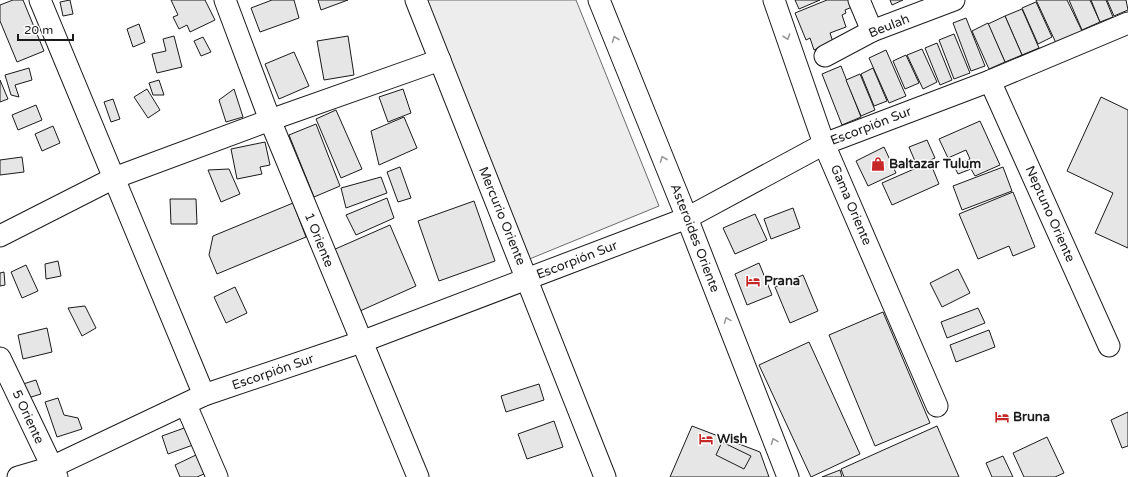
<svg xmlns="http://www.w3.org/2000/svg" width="1128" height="477" viewBox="0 0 1128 477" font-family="'Varela Round',sans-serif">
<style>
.built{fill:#ededed;stroke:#6a6a6a}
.building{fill:#e6e6e6;stroke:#1a1a1a}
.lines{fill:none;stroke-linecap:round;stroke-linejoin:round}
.minor-casing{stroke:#1a1a1a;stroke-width:23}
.minor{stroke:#fff;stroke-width:21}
.oneway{stroke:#989898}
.labels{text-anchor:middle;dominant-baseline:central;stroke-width:3;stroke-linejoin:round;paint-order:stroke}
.street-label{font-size:13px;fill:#1a1a1a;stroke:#fff}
.poi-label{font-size:13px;font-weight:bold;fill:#1a1a1a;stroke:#fff;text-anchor:start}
</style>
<rect width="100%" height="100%" fill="#fff"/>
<polygon class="built" points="422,0 576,0 659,206 527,260"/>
<g class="building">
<polygon points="13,0 23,0 44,51 17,62 0,21 0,5"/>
<polygon points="70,0 73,14 63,16 60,2"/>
<polygon points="171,0 205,0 215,20 190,32 187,25 179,29 173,17 178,15"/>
<polygon points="272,0 294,0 299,18 260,32 251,8"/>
<polygon points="318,0 348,0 321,10"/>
<polygon points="795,0 820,0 799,9"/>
<polygon points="827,0 850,0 852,7 845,10 846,13 842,15 846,27 830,33 833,42 814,50 810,38 806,40 795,13"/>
<polygon points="890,0 903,0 892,5"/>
<polygon points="1036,0 1067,0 1082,31 1056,43"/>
<polygon points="1069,0 1090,0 1100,22 1082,30"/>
<polygon points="1091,0 1106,0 1113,17 1100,22"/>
<polygon points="1107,0 1126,0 1128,10 1114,16"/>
<polygon points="1036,2 1052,37 1038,44 1022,8"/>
<polygon points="1022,9 1039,48 1022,55 1005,16"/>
<polygon points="1005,16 1022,55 1005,62 988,24"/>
<polygon points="966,18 985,66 971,71 953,23"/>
<polygon points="988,23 1005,62 989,69 972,31"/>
<polygon points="139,24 145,42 133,47 127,29"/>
<polygon points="954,34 970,73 954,79 939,40"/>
<polygon points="174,36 182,67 157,73 152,54 166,51 163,39"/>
<polygon points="348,36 354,75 324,80 317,41"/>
<polygon points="203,37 211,52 201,56 194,41"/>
<polygon points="937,43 952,80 940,85 925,48"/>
<polygon points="922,49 937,82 923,89 907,55"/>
<polygon points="886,50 906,96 889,103 869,58"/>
<polygon points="294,52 309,86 279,99 265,64"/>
<polygon points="906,55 919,83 905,89 893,61"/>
<polygon points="841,66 861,117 842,125 822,74"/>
<polygon points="29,68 32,80 15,85 19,97 11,95 5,75"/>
<polygon points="873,68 887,101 874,106 861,74"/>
<polygon points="860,74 875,110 861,116 846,80"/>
<polygon points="0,80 8,99 0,102"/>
<polygon points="159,80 164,95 153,95 149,83"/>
<polygon points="147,89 160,110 148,118 134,97"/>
<polygon points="234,89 243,117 226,122 219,100"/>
<polygon points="403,89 411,113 388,122 379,97"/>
<polygon points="1101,97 1128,110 1128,248 1095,233 1113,193 1067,171"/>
<polygon points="113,99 120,119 111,122 104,102"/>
<polygon points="36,105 42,120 18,130 12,115"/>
<polygon points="336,110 362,169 341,178 316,119"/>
<polygon points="404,117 417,148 379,165 371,131"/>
<polygon points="980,121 1000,165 975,176 971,169 958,174 954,166 970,159 966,150 948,158 939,139"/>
<polygon points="316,124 340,186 314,197 289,135"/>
<polygon points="53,126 60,143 42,151 35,134"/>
<polygon points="927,140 935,158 917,166 909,147"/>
<polygon points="265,142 270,165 260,167 262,174 237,179 231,149"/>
<polygon points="884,147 896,173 868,186 856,161"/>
<polygon points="22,157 24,172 0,175 0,160"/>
<polygon points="930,162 939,184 892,205 882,183"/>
<polygon points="400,167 411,198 398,202 387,172"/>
<polygon points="1003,167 1012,191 962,210 953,186"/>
<polygon points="229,169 240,194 221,202 208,170"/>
<polygon points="381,177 387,193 346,208 341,188"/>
<polygon points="1013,192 1035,247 1013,256 1009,246 978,259 959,214"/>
<polygon points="387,198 394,218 356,235 346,215"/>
<polygon points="170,199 196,199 197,224 171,224"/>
<polygon points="474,201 495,261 439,281 418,221"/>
<polygon points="293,203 306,237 217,274 209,255 213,236"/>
<polygon points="793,208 800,228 771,239 764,219"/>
<polygon points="755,214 767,240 735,254 723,228"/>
<polygon points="390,225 416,286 360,311 333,250"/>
<polygon points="58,261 61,276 46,279 45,264"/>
<polygon points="759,263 772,295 747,305 735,274"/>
<polygon points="26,265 38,291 22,298 11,272"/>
<polygon points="958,269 970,293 942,307 930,283"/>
<polygon points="4,272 5,285 0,286 0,273"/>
<polygon points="803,275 818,311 790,323 775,287"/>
<polygon points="235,287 247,313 226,323 214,297"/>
<polygon points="85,306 96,328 82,336 68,308"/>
<polygon points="978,308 985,323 947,338 941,322"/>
<polygon points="883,312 930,423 875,446 829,335"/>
<polygon points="47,328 52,352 23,359 18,335"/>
<polygon points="989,330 995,347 956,362 950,345"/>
<polygon points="809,342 860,454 811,477 759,365"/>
<polygon points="36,380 41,394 28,398 23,384"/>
<polygon points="539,384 544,400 506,412 501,396"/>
<polygon points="58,398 64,415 78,418 82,429 57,437 45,402"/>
<polygon points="1128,412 1128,446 1122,448 1111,420"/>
<polygon points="554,421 563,447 527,459 518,434"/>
<polygon points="692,426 760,452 769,477 670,477"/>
<polygon points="937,426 959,477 844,477 841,469"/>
<polygon points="187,427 193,445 168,454 162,436"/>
<polygon points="1047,437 1064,473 1055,477 1024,477 1013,453"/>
<polygon points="722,442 751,456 744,469 716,455"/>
<polygon points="198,454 206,473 197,477 180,477 175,465"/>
<polygon points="1003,456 1013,477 992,477 986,463"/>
<polygon points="840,470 842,477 822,477"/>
</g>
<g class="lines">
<defs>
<g id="minor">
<polyline points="40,0 204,395"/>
<polyline points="225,0 270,120 418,477"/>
<polyline points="416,0 605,477"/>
<polyline points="599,0 687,218 788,477"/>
<polyline points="774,0 824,144 937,406"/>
<polyline points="859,0 872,31"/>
<polyline points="825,56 872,31 954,0"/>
<polyline points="990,81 1109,346"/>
<polyline points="0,236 114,178 270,120 440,60"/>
<polyline points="0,358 57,477"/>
<polyline points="186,405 217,477"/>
<polyline points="18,477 52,467 204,395 361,342 687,218 824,144 990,81 1128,23"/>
</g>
</defs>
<use href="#minor" class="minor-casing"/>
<use href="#minor" class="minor"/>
</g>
<defs><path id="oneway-chevron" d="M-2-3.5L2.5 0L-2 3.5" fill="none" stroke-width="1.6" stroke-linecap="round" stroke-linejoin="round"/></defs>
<g class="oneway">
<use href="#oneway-chevron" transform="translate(787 37) rotate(71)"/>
<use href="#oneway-chevron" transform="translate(615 39) rotate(-112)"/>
<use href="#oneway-chevron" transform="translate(663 159) rotate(-112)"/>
<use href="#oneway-chevron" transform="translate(727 320) rotate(-111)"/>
<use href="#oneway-chevron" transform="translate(774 441) rotate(-111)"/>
</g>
<defs>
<symbol id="shop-bare" viewBox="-9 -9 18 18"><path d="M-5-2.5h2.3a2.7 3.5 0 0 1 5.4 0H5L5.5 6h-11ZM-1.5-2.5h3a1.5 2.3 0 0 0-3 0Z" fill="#c62828" stroke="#fff" stroke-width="2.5" paint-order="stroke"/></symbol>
<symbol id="hotel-bare" viewBox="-9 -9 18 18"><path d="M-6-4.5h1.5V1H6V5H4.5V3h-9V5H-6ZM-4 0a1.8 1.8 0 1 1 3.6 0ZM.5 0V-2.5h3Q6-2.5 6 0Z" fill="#c62828" stroke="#fff" stroke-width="2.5" paint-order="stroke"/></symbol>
</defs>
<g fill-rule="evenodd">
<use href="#shop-bare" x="868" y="154" width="20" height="20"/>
<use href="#hotel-bare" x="743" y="271" width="20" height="20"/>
<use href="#hotel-bare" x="992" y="407" width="20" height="20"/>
<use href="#hotel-bare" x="696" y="429" width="20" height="20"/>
</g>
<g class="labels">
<g class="street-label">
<text transform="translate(889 26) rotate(-22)">Beulah</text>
<text transform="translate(871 126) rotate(-21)">Escorpión Sur</text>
<text transform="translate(851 205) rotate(67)">Gama Oriente</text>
<text transform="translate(1050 214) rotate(66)">Neptuno Oriente</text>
<text transform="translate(502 216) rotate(68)">Mercurio Oriente</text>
<text transform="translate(695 238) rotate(69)">Asteroides Oriente</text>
<text transform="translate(319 240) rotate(68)">1 Oriente</text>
<text transform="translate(577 260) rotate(-21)">Escorpión Sur</text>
<text transform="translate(273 372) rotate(-19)">Escorpión Sur</text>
<text transform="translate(28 417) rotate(65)">5 Oriente</text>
</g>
<g class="poi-label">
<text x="889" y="164">Baltazar Tulum</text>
<text x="764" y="281">Prana</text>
<text x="1013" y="417">Bruna</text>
<text x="717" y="439">Wish</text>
</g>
</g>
<path d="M18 34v6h55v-6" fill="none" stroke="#1a1a1a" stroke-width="2"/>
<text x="24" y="34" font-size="12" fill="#1a1a1a" stroke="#ffffff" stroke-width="3" paint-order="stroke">20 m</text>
</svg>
